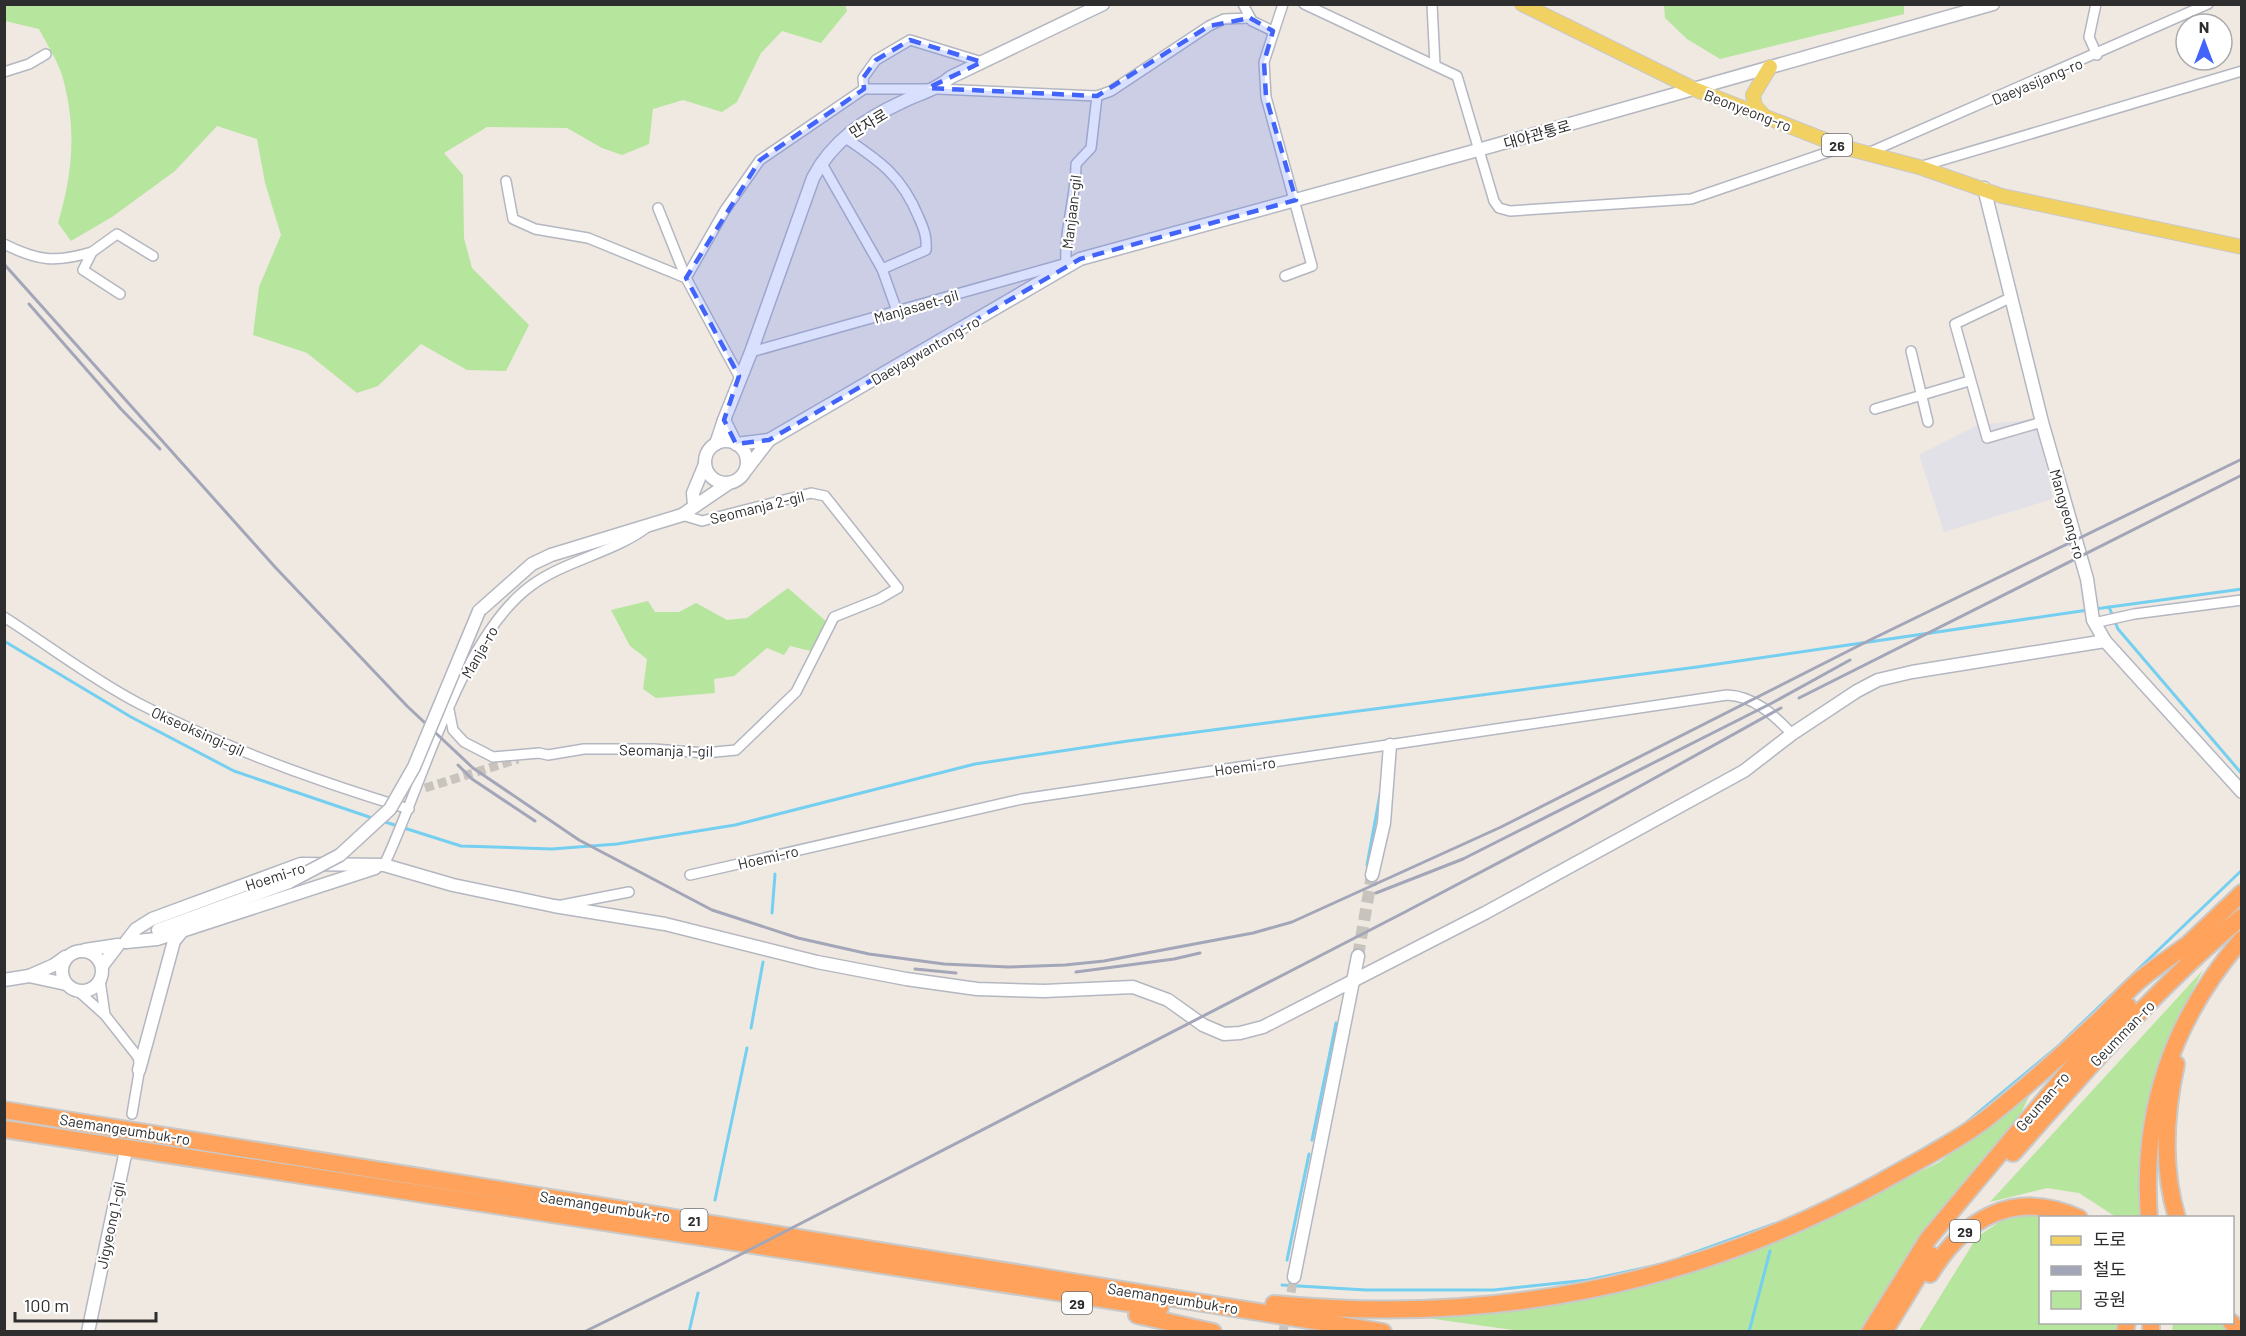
<svg xmlns="http://www.w3.org/2000/svg" width="2246" height="1336" viewBox="0 0 2246 1336" font-family="Barlow,'Noto Sans KR',sans-serif">
<style>
.industrial{fill:#e3e1e8}
.green{fill:#b6e59e}
.lines{fill:none;stroke-linecap:round;stroke-linejoin:round}
.stream{stroke:#75cff0;stroke-width:3}
.street-tunnel{stroke:#c8c4bd;stroke-width:9;stroke-dasharray:9 4.5;stroke-linecap:butt}
.secondary-tunnel{stroke:#c8c4bd;stroke-width:12;stroke-dasharray:12 6;stroke-linecap:butt}
.street-casing{stroke:#b4b7c1;stroke-width:12}
.secondary-casing{stroke:#b4b7c1;stroke-width:15}
.primary-casing{stroke:#c9c9c9;stroke-width:16}
.highway-casing{stroke:#c9c9c9;stroke-width:20}
.street{stroke:#fff;stroke-width:9}
.secondary{stroke:#fff;stroke-width:12}
.primary{stroke:#f2d163;stroke-width:14}
.highway{stroke:#ffa35c;stroke-width:16}
.rail{stroke:#a3a6b8;stroke-width:3}
.secondary-bridge-casing{stroke:#b4b7c1;stroke-width:15;stroke-linecap:butt}
.secondary-bridge{stroke:#fff;stroke-width:12}
.marked{fill:#4264fb;fill-opacity:0.2;stroke:#4264fb;stroke-width:4.5;stroke-dasharray:12 8;stroke-linejoin:round}
.labels{text-anchor:middle;dominant-baseline:central;stroke-width:4.5;stroke-linejoin:round;paint-order:stroke}
.shield{fill:#fff;stroke:#6d6d6d;stroke-width:1.5}
.shield-label{font-size:14px;font-weight:bold;fill:#2e2e2e}
.street-label{font-size:15px;fill:#2e2e2e;stroke:#fff}
</style>
<rect width="100%" height="100%" fill="#efe9e1"/>
<polygon class="industrial" points="2036,419 2053,499 1944,532 1919,455 1977,425"/>
<g class="green">
<path d="M 5,4 L 845,4 L 847,11 L 821,43 L 782,31 L 761,53 L 737,102 L 722,112 L 683,100 L 653,109 L 649,144 L 622,155 L 602,148 L 567,128 L 487,127 L 444,153 L 463,175 L 464,238 L 472,268 L 529,325 L 506,371 L 467,370 L 421,344 L 378,386 L 357,393 L 307,353 L 253,335 L 259,287 L 281,235 L 265,183 L 257,139 L 217,126 L 175,171 L 112,217 L 71,241 L 58,223 C 73,173 77,127 62,75 C 57,60 47,44 39,29 L 5,21 Z"/>
<polygon points="1664,5 1904,4 1904,14 1720,59 1687,39 1665,18"/>
<polygon points="788,588 828,623 811,651 790,646 784,655 767,648 734,676 714,679 715,693 656,698 643,689 647,659 630,646 611,610 648,601 655,612 679,612 696,603 727,620 747,618"/>
<polygon points="2203,970 2177,1020 2143,1120 2142,1217 2116,1217 2079,1193 2047,1188 1990,1202"/>
<polygon points="2030,1094 2022,1111 1860,1331 1528,1332 1412,1316 1588,1299 1766,1246 1938,1163"/>
<polygon points="2044,1214 2057,1217 2040,1218 2040,1322 2119,1323 2118,1332 1918,1332 1977,1237 2008,1216"/>
<polygon points="2173,1322 2224,1323 2231,1332 2172,1332"/>
</g>
<g class="lines">
<g class="stream">
<polyline points="2109,607 2118,629 2242,774"/>
<polyline points="2095,609 2242,589"/>
<polyline points="4,641 131,717 234,771 375,819"/>
<polyline points="382,821 461,846 552,849 617,844 735,825 975,764 1128,741 1697,667 2088,610"/>
<polyline points="1367,865 1381,789"/>
<polyline points="772,913 775,874"/>
<polyline points="751,1028 763,962"/>
<polyline points="1961,1127 2056,1048 2242,870"/>
<polyline points="1312,1140 1336,1023"/>
<polyline points="1909,1157 1950,1133"/>
<polyline points="715,1200 747,1048"/>
<polyline points="1682,1257 1774,1224"/>
<polyline points="1287,1260 1309,1154"/>
<polyline points="1282,1285 1366,1290 1494,1290 1588,1280 1658,1265"/>
<polyline points="689,1332 698,1293"/>
<polyline points="1749,1332 1770,1251"/>
</g>
<g class="street-tunnel">
<polyline points="425,788 518,759"/>
<polyline points="1283,1332 1294,1277"/>
</g>
<polyline class="secondary-tunnel" points="1358,956 1372,875"/>
<defs>
<g id="street">
<polyline points="1243,4 1252,21 1273,31"/>
<polyline points="1283,4 1264,62 1266,97 1312,266 1285,276"/>
<polyline points="1304,4 1457,76 1494,201 1499,208 1510,211 1691,199 1843,147"/>
<polyline points="1432,4 1435,65"/>
<polyline points="2096,4 2089,37 2097,55"/>
<polyline points="4,72 29,64 46,54"/>
<polyline points="864,89 863,78 876,60 910,40 982,62"/>
<path d="M 844,137 C 880,161 902,176 919,218 C 924,229 927,237 926,250 L 882,269"/>
<polyline points="1868,153 2208,4"/>
<polyline points="821,162 882,269 897,311"/>
<polyline points="1919,167 2242,71"/>
<polyline points="506,181 513,219 535,229 588,238 686,278 725,210 760,160 864,89 938,89 1097,96 1111,91 1209,26 1224,19 1250,18"/>
<polyline points="658,208 686,278 739,376"/>
<path d="M 4,244 C 38,261 55,263 92,252 L 83,270 L 120,294"/>
<polyline points="92,252 117,234 153,256"/>
<path d="M 1066,263 C 1064,229 1076,198 1076,164 L 1091,148 L 1097,96"/>
<polyline points="2012,297 1955,324 1987,438 2042,422"/>
<polyline points="1911,351 1928,422"/>
<polyline points="751,352 1067,263"/>
<polyline points="1875,409 1969,381"/>
<path d="M 4,617 C 48,645 92,679 138,703 C 224,748 316,781 409,809"/>
<polyline points="2094,623 2134,614 2242,600"/>
<polyline points="449,710 453,730 464,742 493,757 539,753 548,755 584,749 654,749 705,753 736,750 796,692 834,617 879,599 898,588 825,496 811,493 702,521 682,515"/>
<path d="M 384,865 C 422,786 461,635 532,585 C 567,560 612,553 646,528"/>
<path d="M 690,875 L 1022,799 L 1727,695 C 1754,696 1774,715 1792,734"/>
<polyline points="562,905 629,892"/>
<polyline points="77,990 105,1015 100,980"/>
<polyline points="105,1015 138,1057 140,1067 132,1114"/>
</g>
<g id="secondary">
<polyline points="1984,188 2042,422 2087,579 2093,620 2105,641 2242,792"/>
<path d="M 724,420 L 751,352 L 813,178 C 832,141 865,119 902,102 C 920,93 936,90 951,77 L 1103,4"/>
<polyline points="769,440 1080,259 1478,150 1993,4"/>
<circle cx="726" cy="462" r="21"/>
<polyline points="716,444 724,420 736,444 769,440 746,470"/>
<polyline points="694,505 693,493 705,464"/>
<polyline points="479,611 532,564 551,555 682,515 729,483"/>
<polyline points="1372,875 1384,823 1390,745"/>
<polyline points="158,930 289,882"/>
<polyline points="126,942 136,929 152,919 301,864 384,865 453,885 554,906 665,924 817,962 906,979 977,989 1044,991 1133,987 1168,1000 1203,1025 1224,1034 1240,1033 1263,1027 1485,913 1744,771 1792,734 1857,691 1878,680 1912,672 2105,641"/>
<polyline points="126,942 157,939 375,868"/>
<polyline points="85,950 118,945 102,966"/>
<circle cx="82" cy="971" r="20"/>
<polyline points="65,957 54,965 29,976 66,984"/>
<polyline points="4,980 29,976"/>
<polyline points="139,1070 174,941 183,930"/>
<polyline points="1294,1277 1358,956"/>
<polyline points="88,1332 125,1155"/>
</g>
<g id="primary">
<polyline points="1522,4 1694,89 1843,147 1919,167 2002,196 2242,247"/>
<polyline points="1764,116 1755,106 1753,95 1770,67"/>
</g>
<g id="highway">
<polyline points="2181,951 2242,893"/>
<path d="M 2176,1064 C 2165,1114 2162,1168 2177,1218"/>
<polyline points="4,1110 1383,1332"/>
<polyline points="4,1129 1160,1308"/>
<path d="M 2013,1153 C 2086,1071 2157,986 2242,917"/>
<path d="M 2149,1218 C 2141,1111 2172,1020 2242,939"/>
<path d="M 1930,1274 C 1965,1217 2015,1189 2079,1218"/>
<path d="M 1274,1304 C 1491,1325 1689,1287 1881,1182 C 1916,1162 1954,1143 1986,1119 C 2025,1088 2062,1055 2098,1021 C 2113,1007 2126,991 2142,978 C 2157,966 2172,956 2187,945"/>
<polyline points="1137,1315 1213,1332"/>
<polyline points="2231,1322 2239,1332"/>
<polyline points="1870,1332 1928,1239 2078,1060 2128,1006"/>
<polyline points="1884,1332 1931,1255"/>
<polyline points="2125,1332 2127,1322"/>
<polyline points="2151,1332 2151,1322"/>
</g>
</defs>
<use href="#street" class="street-casing"/>
<use href="#secondary" class="secondary-casing"/>
<use href="#primary" class="primary-casing"/>
<use href="#highway" class="highway-casing"/>
<use href="#street" class="street"/>
<use href="#secondary" class="secondary"/>
<use href="#primary" class="primary"/>
<use href="#highway" class="highway"/>
<g class="rail">
<polyline points="4,264 275,567 407,706 473,768 579,840 712,910 798,938 869,954 944,964 1008,967 1065,965 1104,961 1253,933 1292,922 1501,827 1870,640 2242,459"/>
<polyline points="29,304 121,409 160,449"/>
<polyline points="1799,698 2242,475"/>
<polyline points="458,765 472,779 535,821"/>
<polyline points="1376,893 1463,859 1772,703 1850,660"/>
<polyline points="915,969 956,973"/>
<polyline points="1076,972 1174,959 1200,953"/>
<polyline points="584,1332 722,1264 1405,912 1570,825 1781,708"/>
</g>
<defs>
<polyline id="secondary-bridge" points="289,882 340,855 390,809 414,767 479,611"/>
</defs>
<use href="#secondary-bridge" class="secondary-bridge-casing"/>
<use href="#secondary-bridge" class="secondary-bridge"/>
</g>
<path class="marked" d="M 1250,18 L 1273,31 L 1264,62 L 1266,97 L 1296,200 L 1080,259 L 769,440 L 736,444 L 724,420 L 739,376 L 686,278 L 760,160 L 864,89 L 863,78 L 876,60 L 910,40 L 982,62 L 928,88 L 1097,96 L 1209,26 Z"/>
<g class="labels">
<g class="shield">
<rect x="1822" y="134" width="30" height="22" rx="4.5"/>
<rect x="680.5" y="1209" width="27" height="22" rx="4.5"/>
<rect x="1950" y="1220" width="30" height="22" rx="4.5"/>
<rect x="1062" y="1292" width="30" height="22" rx="4.5"/>
</g>
<g class="shield-label">
<text x="1837" y="145">26</text>
<text x="694" y="1220">21</text>
<text x="1965" y="1231">29</text>
<text x="1077" y="1303">29</text>
</g>
<g class="street-label">
<text transform="translate(2037 81) rotate(-23)">Daeyasijang-ro</text>
<text transform="translate(1748 110) rotate(21)">Beonyeong-ro</text>
<text transform="translate(868 123) rotate(-31)">만자로</text>
<text transform="translate(1537 134) rotate(-16)">대야관통로</text>
<text transform="translate(1071 212) rotate(-83)">Manjaan-gil</text>
<text transform="translate(916 306) rotate(-16)">Manjasaet-gil</text>
<text transform="translate(925 350) rotate(-30)">Daeyagwantong-ro</text>
<text transform="translate(757 507) rotate(-14)">Seomanja 2-gil</text>
<text transform="translate(2068 514) rotate(74)">Mangyeong-ro</text>
<text transform="translate(479 652) rotate(-60)">Manja-ro</text>
<text transform="translate(198 731) rotate(24)">Okseoksingi-gil</text>
<text transform="translate(666 750) rotate(1)">Seomanja 1-gil</text>
<text transform="translate(1245 766) rotate(-8)">Hoemi-ro</text>
<text transform="translate(768 857) rotate(-13)">Hoemi-ro</text>
<text transform="translate(275 876) rotate(-18)">Hoemi-ro</text>
<text transform="translate(2122 1033) rotate(-46)">Geumman-ro</text>
<text transform="translate(2042 1101) rotate(-49)">Geuman-ro</text>
<text transform="translate(125 1129) rotate(9)">Saemangeumbuk-ro</text>
<text transform="translate(605 1206) rotate(9)">Saemangeumbuk-ro</text>
<text transform="translate(110 1225) rotate(-78)">Jigyeong 1-gil</text>
<text transform="translate(1173 1298) rotate(9)">Saemangeumbuk-ro</text>
</g>
</g>
<rect width="2246" height="1336" fill="none" stroke="#2e2e2e" stroke-width="12"/>
<rect x="2039" y="1216" width="195" height="108" fill="#ffffff" stroke="#ababab" stroke-width="1.5"/>
<rect x="2051" y="1236" width="30" height="9" fill="#f2d163" stroke="#ababab" stroke-width="1.5"/>
<text x="2093" y="1246" font-size="18" fill="#2e2e2e">도로</text>
<rect x="2051" y="1266" width="30" height="9" fill="#a3a6b8" stroke="#ababab" stroke-width="1.5"/>
<text x="2093" y="1276" font-size="18" fill="#2e2e2e">철도</text>
<rect x="2051" y="1291" width="30" height="18" fill="#b6e59e" stroke="#ababab" stroke-width="1.5"/>
<text x="2093" y="1306" font-size="18" fill="#2e2e2e">공원</text>
<g transform="translate(2204 42)"><circle r="28" fill="#ffffff" stroke="#ababab" stroke-width="1.5"/>
<path d="M0-4.5L10 22L0 15L-10 22Z" fill="#4264fb"/>
<text y="-9" font-size="16" font-weight="bold" text-anchor="middle" fill="#2e2e2e">N</text>
</g>
<path d="M15 1312v9h141v-9" fill="none" stroke="#2e2e2e" stroke-width="3"/>
<text x="24" y="1312" font-size="18" fill="#2e2e2e" stroke="#ffffff" stroke-width="4.5" paint-order="stroke">100 m</text>
</svg>
